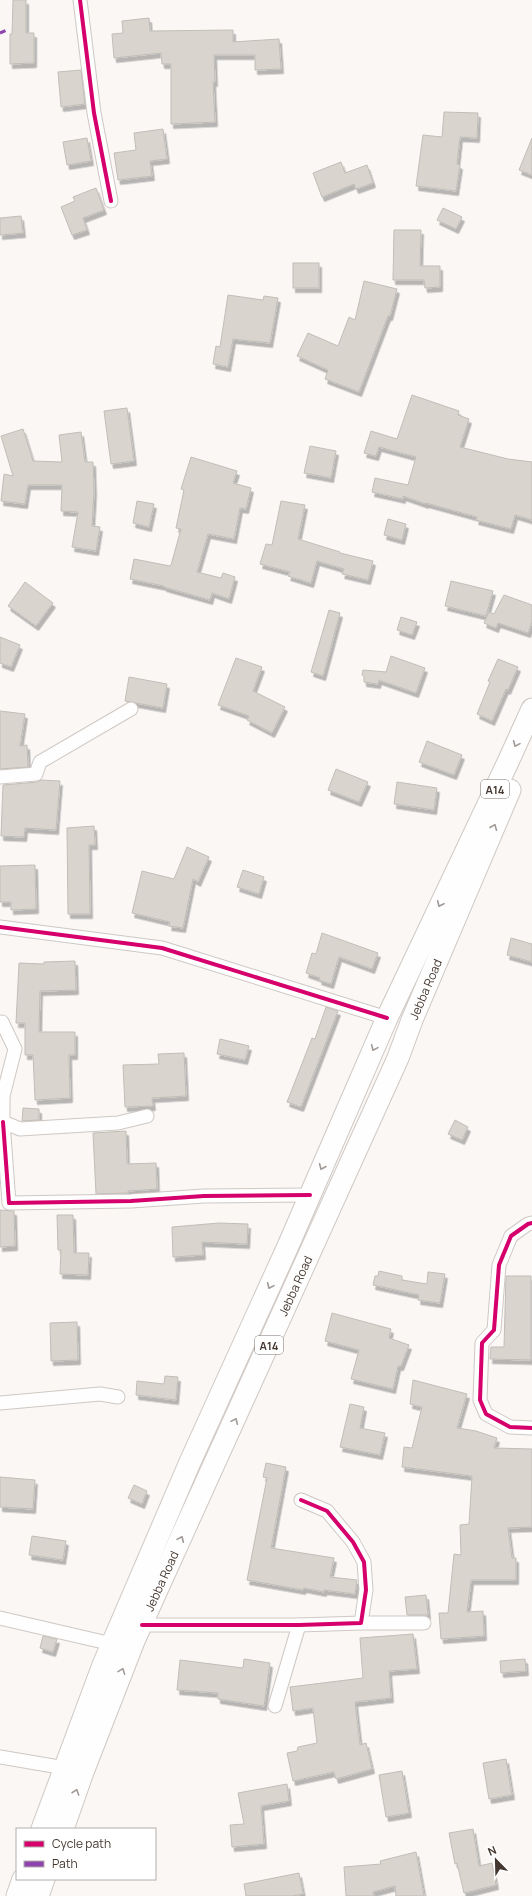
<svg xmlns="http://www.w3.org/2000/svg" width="532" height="1896" viewBox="0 0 532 1896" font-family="Manrope,sans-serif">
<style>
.building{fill:#d9d5ce;stroke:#c1bdb7;filter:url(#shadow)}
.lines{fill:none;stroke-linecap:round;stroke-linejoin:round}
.minor-casing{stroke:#cfc8c3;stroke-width:15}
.trunk-casing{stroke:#cfc8c3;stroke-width:23}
.minor{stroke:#fefefe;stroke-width:13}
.trunk{stroke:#fefefe;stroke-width:21}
.quiet{stroke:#8e44ad;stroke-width:3;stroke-dasharray:6 3;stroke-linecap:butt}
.cycleway-casing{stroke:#fff;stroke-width:6}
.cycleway{stroke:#d6006c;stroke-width:4}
.oneway{stroke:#a19a96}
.labels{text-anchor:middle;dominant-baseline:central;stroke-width:4;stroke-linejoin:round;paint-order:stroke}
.shield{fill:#fff;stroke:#7c736d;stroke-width:1}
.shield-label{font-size:11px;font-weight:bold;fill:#44372f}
.street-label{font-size:12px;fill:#44372f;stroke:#fff}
</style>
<defs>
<filter id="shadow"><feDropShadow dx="2.5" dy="4.5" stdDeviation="0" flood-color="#0004"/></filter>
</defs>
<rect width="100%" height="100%" fill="#faf7f5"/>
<g class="building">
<polygon points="13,0 26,0 26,33 34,33 34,63 10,64 10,34 12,34"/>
<polygon points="149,18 150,31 233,30 233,42 279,39 281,69 255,70 255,55 214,55 215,82 213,82 215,122 171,124 171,64 162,64 161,53 114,58 112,34 123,33 122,21"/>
<polygon points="81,70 85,104 61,107 58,72"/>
<polygon points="444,112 478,113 477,138 460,137 457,164 460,165 456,191 416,186 423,135 442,137"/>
<polygon points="163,129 167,159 150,161 152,176 118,180 114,153 136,150 134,133"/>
<polygon points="87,138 91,161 67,165 63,142"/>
<polygon points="532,138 532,175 519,170"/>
<polygon points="341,162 345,173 367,165 373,183 356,189 354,184 322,197 313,173"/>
<polygon points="96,188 104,210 83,218 87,230 72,235 61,207 75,201 73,197"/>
<polygon points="443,208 462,217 456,229 437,220"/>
<polygon points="21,216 23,233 0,235 0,218"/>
<polygon points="394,230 421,230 420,266 440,266 440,287 425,288 424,280 393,280"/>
<rect x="293" y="263" width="26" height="25"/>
<polygon points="364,281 397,289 390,316 388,316 359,392 325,379 328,370 297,356 308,333 338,346 349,317 355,320"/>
<polygon points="228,295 263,300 264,296 278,298 270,343 233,339 228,367 213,364 216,346 220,347"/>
<polygon points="412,395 459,411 458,415 469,419 460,447 508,459 532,462 532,520 515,515 511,529 476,520 477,517 426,503 426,504 403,496 403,499 372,492 375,478 408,485 416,457 379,447 376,456 364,453 371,431 397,439"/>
<polygon points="127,408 134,461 111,464 104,411"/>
<polygon points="23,429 33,461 62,462 59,435 81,432 85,462 93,462 94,491 92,526 100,527 96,551 72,547 78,512 61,511 62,485 28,485 25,504 1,501 4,474 13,476 1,436"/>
<polygon points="310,446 336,451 331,478 304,473"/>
<polygon points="191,457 237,471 233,483 251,488 246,509 240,508 234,539 208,534 197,572 221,578 223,573 235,577 229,599 212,593 210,600 164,587 164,586 130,579 134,559 170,566 171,565 181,529 176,528 184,490 181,489"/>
<polygon points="137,501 154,504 149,527 133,523"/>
<polygon points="281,501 305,505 298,539 340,552 340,553 373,561 368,580 342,574 344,569 317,561 311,583 288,576 290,572 260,564 266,544 272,545"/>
<polygon points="388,519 406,524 402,540 384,535"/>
<polygon points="451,581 493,591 486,616 445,606"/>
<polygon points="25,582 53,603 36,626 8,606"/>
<polygon points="504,595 532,605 532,622 528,633 498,623 496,628 484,623 489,612 494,614"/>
<polygon points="329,610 340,613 323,676 311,672"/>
<polygon points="401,617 417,622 412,635 397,630"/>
<polygon points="0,637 20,645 11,667 0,663"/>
<polygon points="391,656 425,668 416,693 379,680 378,684 364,682 364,676 362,675 363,670 386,672"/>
<polygon points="236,658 262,667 253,691 285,707 272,733 247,720 249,716 218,705"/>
<polygon points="498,659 518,667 508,690 506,689 492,721 477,714 490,682 488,681"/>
<polygon points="129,677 167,684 163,708 125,701"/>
<polygon points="0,711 25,714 20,746 27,745 28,767 0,769"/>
<polygon points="427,741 462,755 454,775 419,762"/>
<polygon points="336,769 368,782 359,802 328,790"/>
<polygon points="41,780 60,781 56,830 25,828 24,837 1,836 3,785 37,782"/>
<polygon points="397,782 437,788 434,810 394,804"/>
<polygon points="94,826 95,845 89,845 90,914 68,914 67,828"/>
<polygon points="187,847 209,857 198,882 193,879 183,928 169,926 170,922 132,913 142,871 174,879"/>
<polygon points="35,865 36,909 11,910 11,902 0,902 0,866"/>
<polygon points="243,870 264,877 259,894 237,887"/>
<polygon points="322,933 378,953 372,969 339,957 331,984 319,980 320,978 306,973 312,953 316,954"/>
<polygon points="511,938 532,944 532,962 507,955"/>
<polygon points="75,961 76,990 40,991 39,1032 75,1032 75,1055 69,1055 70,1098 35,1100 33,1055 25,1055 25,1023 16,1023 19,963 44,964 44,962"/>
<polygon points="326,1007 338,1011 301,1107 287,1102 312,1038 315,1039"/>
<polygon points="220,1039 249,1046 245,1060 217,1054"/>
<polygon points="184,1053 186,1096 152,1098 153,1106 125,1107 123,1065 159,1064 158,1054"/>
<polygon points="23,1108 39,1109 39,1120 22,1121"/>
<polygon points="455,1120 468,1127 462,1140 448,1134"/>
<polygon points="126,1131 127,1162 128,1164 156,1163 157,1189 128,1191 128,1193 96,1194 93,1133"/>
<polygon points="0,1210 14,1211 15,1246 0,1247"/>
<polygon points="57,1215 73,1215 74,1253 89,1253 88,1275 60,1274 61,1250 58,1250"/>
<polygon points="219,1223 248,1224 247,1244 202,1242 203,1255 173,1257 172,1227"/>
<polygon points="379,1271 402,1276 402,1280 427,1284 428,1272 445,1274 440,1303 418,1300 419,1295 373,1285 375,1276 378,1276"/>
<polygon points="506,1276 531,1276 531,1360 490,1359 491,1347 504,1347"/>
<polygon points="332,1313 391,1329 389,1338 409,1345 401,1366 398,1366 393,1389 351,1379 359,1350 325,1341"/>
<polygon points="77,1322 78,1360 51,1361 50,1323"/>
<polygon points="165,1376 178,1377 176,1400 136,1395 137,1381 164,1384"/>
<polygon points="413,1380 467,1394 457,1428 476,1431 497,1438 494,1448 532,1449 532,1527 508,1528 512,1558 516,1558 516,1580 471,1580 467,1612 483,1611 484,1636 441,1639 439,1613 448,1613 454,1554 461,1555 460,1525 469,1524 472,1476 402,1467 404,1447 412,1448 422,1407 410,1404"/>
<polygon points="350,1404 364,1407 360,1428 385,1433 380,1455 340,1447"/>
<polygon points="266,1463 286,1467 271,1548 334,1558 330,1577 357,1580 355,1594 324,1590 324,1592 304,1588 303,1590 247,1580 267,1478 263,1477"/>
<polygon points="0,1477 35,1480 33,1509 0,1507"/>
<polygon points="134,1485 147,1491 142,1504 128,1498"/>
<polygon points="32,1536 66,1541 63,1560 29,1555"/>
<polygon points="426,1595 428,1615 407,1615 405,1597"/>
<polygon points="413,1634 417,1669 389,1671 391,1698 355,1702 360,1745 366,1743 372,1769 336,1779 334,1772 293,1781 287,1753 297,1751 298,1747 317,1743 313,1708 293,1711 290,1687 363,1678 360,1638"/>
<polygon points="43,1636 57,1639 53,1652 40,1648"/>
<polygon points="244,1659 270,1663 264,1706 218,1699 218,1693 177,1690 180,1660 243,1668"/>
<polygon points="525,1659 526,1671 501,1673 500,1661"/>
<polygon points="506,1759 512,1795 489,1799 483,1763"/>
<polygon points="402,1771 409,1813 386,1817 379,1775"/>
<polygon points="287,1784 289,1801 261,1806 264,1844 232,1847 230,1825 244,1824 238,1793"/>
<polygon points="473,1829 479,1866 492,1863 496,1885 464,1893 457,1863 455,1864 449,1833"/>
<polygon points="416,1852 424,1896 396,1896 395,1886 373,1892 374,1896 346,1896 344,1867 381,1864 380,1861"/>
<polygon points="299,1873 303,1894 293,1896 246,1896 244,1884"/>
</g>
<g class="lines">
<defs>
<g id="minor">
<polyline points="80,0 94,113 111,201"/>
<polyline points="0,777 36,774 40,762 131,709"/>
<polyline points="0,927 162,948 387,1018"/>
<polyline points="0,1096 3,1096 15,1049 2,1022"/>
<polyline points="3,1096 3,1122 20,1129 118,1123 147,1116"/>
<polyline points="3,1122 9,1203 131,1201 204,1196 310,1195"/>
<polyline points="532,1223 528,1224 511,1236 499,1265 494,1330 482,1343 480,1400 486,1414 510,1427 532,1428"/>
<polyline points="0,1403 100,1394 118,1397"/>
<polyline points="0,1618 112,1644"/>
<polyline points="361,1623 424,1623"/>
<polyline points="142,1625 299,1625 361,1623 366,1590 364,1562 353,1542 327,1511 301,1500"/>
<polyline points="275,1706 299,1625"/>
<polyline points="0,1757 65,1768"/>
</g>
<g id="trunk">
<polyline points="42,1829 103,1665 190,1462 288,1246 387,1018 508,762 532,709"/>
<path id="s1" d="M 63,1829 L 83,1772 L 134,1641 L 398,1058 L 412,1020 L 510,790"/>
<polyline points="17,1896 23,1879"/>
<polyline points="38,1896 44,1879"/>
</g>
</defs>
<use href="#minor" class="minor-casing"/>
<use href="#trunk" class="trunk-casing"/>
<use href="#minor" class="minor"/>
<use href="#trunk" class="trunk"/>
<polyline class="quiet" points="0,33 7,30"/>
<defs>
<g id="cycleway">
<polyline points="80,0 94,113 111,201"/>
<polyline points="0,927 162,948 387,1018"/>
<polyline points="3,1122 9,1203 131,1201 204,1196 310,1195"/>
<polyline points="532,1223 528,1224 511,1236 499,1265 494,1330 482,1343 480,1400 486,1414 510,1427 532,1428"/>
<polyline points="142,1625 299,1625 361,1623 366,1590 364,1562 353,1542 327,1511 301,1500"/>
</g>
</defs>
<use href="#cycleway" class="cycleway-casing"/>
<use href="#cycleway" class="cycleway"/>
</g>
<defs><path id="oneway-chevron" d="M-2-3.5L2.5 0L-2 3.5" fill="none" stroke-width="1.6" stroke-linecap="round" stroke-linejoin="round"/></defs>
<g class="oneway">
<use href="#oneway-chevron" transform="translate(516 744) rotate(114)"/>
<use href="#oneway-chevron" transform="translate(494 827) rotate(-68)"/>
<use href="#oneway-chevron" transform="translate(440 904) rotate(115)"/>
<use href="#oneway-chevron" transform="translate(374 1048) rotate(114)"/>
<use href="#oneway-chevron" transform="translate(322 1167) rotate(113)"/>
<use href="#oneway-chevron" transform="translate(270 1286) rotate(114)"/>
<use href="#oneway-chevron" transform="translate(235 1421) rotate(-66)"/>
<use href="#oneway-chevron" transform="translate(181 1539) rotate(-66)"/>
<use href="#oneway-chevron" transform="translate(122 1671) rotate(-69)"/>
<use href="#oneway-chevron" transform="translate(76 1792) rotate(-71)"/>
</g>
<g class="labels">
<g class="shield">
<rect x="481" y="780" width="28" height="18" rx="3"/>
<rect x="255" y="1336" width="28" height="18" rx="3"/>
</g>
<g class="shield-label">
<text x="495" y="789">A14</text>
<text x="269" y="1345">A14</text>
</g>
<g class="street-label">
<text stroke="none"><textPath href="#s1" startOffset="915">Jebba Road</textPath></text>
<text stroke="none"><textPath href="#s1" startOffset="591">Jebba Road</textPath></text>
<text stroke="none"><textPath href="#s1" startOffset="267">Jebba Road</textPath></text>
</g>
</g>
<rect x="16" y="1828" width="140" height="52" fill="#ffffff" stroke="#b4afac"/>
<rect x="24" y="1841" width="20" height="6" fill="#d6006c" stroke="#b4afac"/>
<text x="52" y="1848" font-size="12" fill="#44372f">Cycle path</text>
<rect x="24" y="1861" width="20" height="6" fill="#8e44ad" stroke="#b4afac"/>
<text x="52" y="1868" font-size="12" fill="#44372f">Path</text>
<g transform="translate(496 1860) rotate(337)" stroke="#ffffff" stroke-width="3" paint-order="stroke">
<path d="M0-3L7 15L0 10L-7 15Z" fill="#44372f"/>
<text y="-6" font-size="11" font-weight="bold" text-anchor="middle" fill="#44372f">N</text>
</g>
</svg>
